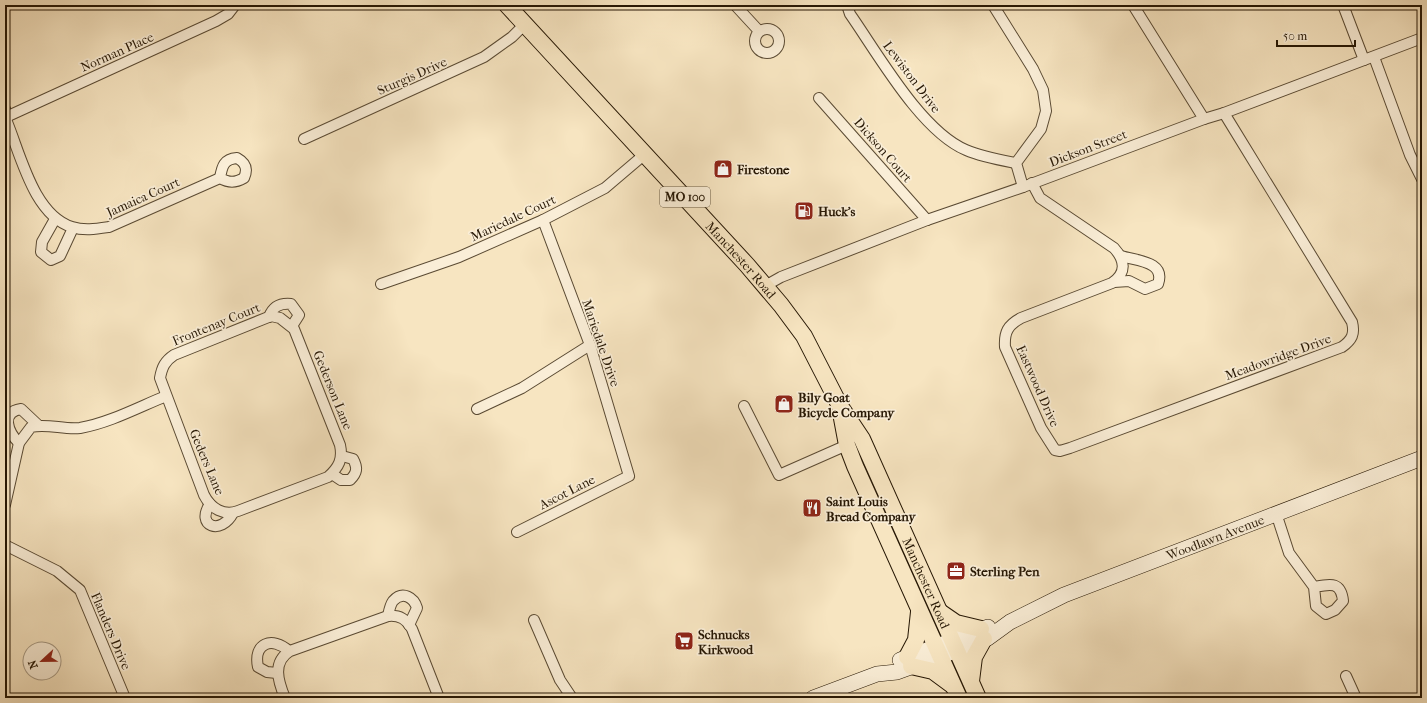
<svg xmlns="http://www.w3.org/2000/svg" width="1427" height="703" viewBox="0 0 1427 703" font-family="'IM FELL French Canon',serif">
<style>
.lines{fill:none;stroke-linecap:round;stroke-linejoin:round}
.street-casing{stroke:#5a4a33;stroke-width:12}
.secondary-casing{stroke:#261704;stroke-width:16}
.primary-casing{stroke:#261704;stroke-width:18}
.street{stroke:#faeed7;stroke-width:10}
.secondary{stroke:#faeed7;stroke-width:15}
.primary{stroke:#f7e5c1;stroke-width:16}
.labels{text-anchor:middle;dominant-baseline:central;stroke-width:3.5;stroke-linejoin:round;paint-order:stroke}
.shield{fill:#faeed7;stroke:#665843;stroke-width:1}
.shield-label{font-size:12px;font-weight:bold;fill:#261704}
.street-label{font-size:13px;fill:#261704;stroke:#faeed7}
.poi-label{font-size:13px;font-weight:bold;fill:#261704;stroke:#faeed7;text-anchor:start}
</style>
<rect width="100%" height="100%" fill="#f7e5c1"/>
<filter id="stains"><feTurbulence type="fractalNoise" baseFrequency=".005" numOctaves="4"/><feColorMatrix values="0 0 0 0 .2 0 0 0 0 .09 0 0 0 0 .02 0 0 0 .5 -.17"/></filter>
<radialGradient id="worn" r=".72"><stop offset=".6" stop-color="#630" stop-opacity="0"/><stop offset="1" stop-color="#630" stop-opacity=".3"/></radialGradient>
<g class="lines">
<defs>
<g id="street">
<polyline points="735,5 759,31"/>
<path d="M 847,5 L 850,14 C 878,54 921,131 966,150 C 982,157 1000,160 1016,163"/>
<polyline points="993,5 1033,69 1043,90 1046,111 1041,129 1016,163 1023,187"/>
<polyline points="1133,5 1204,119"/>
<polyline points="1343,5 1364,60"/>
<circle cx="767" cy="41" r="12"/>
<polyline points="1374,57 1410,155 1422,179"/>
<polyline points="819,98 927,220"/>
<path d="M 5,109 L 7,122 C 21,156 34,215 72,227 C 84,231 96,229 109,227 L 220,178"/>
<polyline points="6,117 216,21 228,14 235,5"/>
<polyline points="304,139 484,57 512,37 525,24"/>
<path d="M 237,158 C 246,163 248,169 244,178 C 235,183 229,183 220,178 C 222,166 224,159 237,158 Z"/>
<path d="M 1032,183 L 1040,198 L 1114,248 C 1125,260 1127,273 1112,283 L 1021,318 C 1008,325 1004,332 1005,347 L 1041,428 L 1055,450 L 1060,451 L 1070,448 L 1342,347 C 1352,340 1355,334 1352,322 L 1224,113"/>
<polyline points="55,219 42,242 41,252 51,260 60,256 73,228"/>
<path d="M 1114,282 L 1129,281 L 1145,289 L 1158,284 C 1166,261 1136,261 1121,256"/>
<polyline points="381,284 459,257 543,220 605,188 645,154"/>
<polyline points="765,286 781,277 927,220 1023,187 1204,119 1224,113 1422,38"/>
<path d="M 271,316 L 280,318 L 294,329 L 340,445 C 343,459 339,467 328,477 L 238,511 C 224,516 211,509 204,495 L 160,378 C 162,367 165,361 174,355 Z"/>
<path d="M 269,317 C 273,306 280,303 291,304 L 299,315 L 292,326"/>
<polyline points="744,406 779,475 847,445"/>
<polyline points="477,409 522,388 590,345"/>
<path d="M 19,443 C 8,432 0,412 21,409 L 38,425"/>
<path d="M 332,474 L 341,480 L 350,480 C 357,473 358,468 353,459 L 342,456"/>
<path d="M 210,504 C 195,526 221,536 233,513"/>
<path d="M 5,505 L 19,443 L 31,427 C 47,423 64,430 80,428 C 109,423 139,407 166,396"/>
<path d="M 1276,513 L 1289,553 L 1314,587 L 1316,606 L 1326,614 L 1335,610 L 1343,601 C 1341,581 1330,584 1314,587"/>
<polyline points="517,532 629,476 590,345 543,220"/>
<polyline points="5,545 57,571 80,590 125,698"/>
<path d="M 388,616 C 389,611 390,605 393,601 C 403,590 414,598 417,608 L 409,625"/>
<polyline points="534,620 560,680 572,698"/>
<path d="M 277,673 L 267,672 L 258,667 C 253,643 272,636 289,651"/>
<polyline points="1346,676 1356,698"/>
<path d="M 285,698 C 278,681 272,662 290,651 L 388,616 C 400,615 406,619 412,629 L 439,698"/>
</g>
<g id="secondary">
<polyline points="900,660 988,627"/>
<path id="s1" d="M 813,698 L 877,674 L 897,672 L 971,645 L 988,638 L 1010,622 L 1064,595 L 1422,458"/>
</g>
<g id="primary">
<path id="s2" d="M 507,5 L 747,265 L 781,305 L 804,336 L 840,406 L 862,439 L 978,698"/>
<polyline points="841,413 847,445 855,466 959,698"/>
<polyline points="940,612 956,623 981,629"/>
<polyline points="907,657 916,640 919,612"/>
<polyline points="911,666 933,671 952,685"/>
<polyline points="971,681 974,657 984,639"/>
</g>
</defs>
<use href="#street" class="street-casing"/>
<use href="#secondary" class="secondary-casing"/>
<use href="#primary" class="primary-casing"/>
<use href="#street" class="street"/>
<use href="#secondary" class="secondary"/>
<use href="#primary" class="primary"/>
</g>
<defs>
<symbol id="shop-square" viewBox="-11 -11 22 22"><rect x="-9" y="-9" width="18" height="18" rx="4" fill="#8f2418" stroke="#faeed7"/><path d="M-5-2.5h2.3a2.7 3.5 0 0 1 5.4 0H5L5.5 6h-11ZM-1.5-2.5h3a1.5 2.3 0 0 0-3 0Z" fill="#fff"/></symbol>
<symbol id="fuel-square" viewBox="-11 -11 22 22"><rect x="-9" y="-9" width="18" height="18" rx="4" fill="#8f2418" stroke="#faeed7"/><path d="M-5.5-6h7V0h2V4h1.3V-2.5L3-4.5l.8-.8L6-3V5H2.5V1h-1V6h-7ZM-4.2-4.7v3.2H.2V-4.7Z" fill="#fff"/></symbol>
<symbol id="restaurant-square" viewBox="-11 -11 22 22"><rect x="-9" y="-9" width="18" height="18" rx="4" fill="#8f2418" stroke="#faeed7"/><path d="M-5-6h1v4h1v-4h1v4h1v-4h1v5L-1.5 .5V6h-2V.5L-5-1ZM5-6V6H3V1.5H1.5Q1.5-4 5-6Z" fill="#fff"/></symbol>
<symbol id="office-square" viewBox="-11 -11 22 22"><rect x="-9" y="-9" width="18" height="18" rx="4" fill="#8f2418" stroke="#faeed7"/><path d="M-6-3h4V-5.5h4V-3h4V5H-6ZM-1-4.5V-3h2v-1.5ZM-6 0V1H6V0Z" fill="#fff"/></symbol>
<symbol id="supermarket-square" viewBox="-11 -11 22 22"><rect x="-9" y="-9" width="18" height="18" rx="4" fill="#8f2418" stroke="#faeed7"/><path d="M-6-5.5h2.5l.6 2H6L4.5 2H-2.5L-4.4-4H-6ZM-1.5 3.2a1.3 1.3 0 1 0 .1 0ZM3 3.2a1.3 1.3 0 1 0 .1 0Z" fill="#fff"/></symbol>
</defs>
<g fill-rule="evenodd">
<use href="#shop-square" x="712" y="158" width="22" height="22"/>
<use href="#fuel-square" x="793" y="200" width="22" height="22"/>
<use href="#shop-square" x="773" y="393" width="22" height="22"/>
<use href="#restaurant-square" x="801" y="497" width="22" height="22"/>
<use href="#office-square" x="945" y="560" width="22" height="22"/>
<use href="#supermarket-square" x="673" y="630" width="22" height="22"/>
</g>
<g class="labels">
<rect class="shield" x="660" y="187" width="50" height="20" rx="3"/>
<g class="shield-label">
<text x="685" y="197">MO 100</text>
</g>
<g class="street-label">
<text transform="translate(117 52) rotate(-24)">Norman Place</text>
<text transform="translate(412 76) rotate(-24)">Sturgis Drive</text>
<text transform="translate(912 77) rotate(53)">Lewiston Drive</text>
<text transform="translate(1088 148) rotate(-21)">Dickson Street</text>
<text transform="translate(883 150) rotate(49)">Dickson Court</text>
<text transform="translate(143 197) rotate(-24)">Jamaica Court</text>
<text transform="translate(513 218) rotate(-25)">Mariedale Court</text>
<text stroke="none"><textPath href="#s2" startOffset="346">Manchester Road</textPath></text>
<text transform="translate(216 324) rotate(-22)">Frontenay Court</text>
<text transform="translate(601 343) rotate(71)">Mariedale Drive</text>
<text transform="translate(1278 357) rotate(-20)">Meadowridge Drive</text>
<text transform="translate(1038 386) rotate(66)">Eastwood Drive</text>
<text transform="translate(333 390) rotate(68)">Gederson Lane</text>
<text transform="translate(207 462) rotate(67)">Geders Lane</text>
<text transform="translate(567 492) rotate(-27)">Ascot Lane</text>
<text stroke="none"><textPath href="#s1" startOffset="435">Woodlawn Avenue</textPath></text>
<text stroke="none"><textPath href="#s2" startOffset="721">Manchester Road</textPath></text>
<text transform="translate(111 631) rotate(67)">Flanders Drive</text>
</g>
<g class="poi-label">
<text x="737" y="169">Firestone</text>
<text x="818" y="211">Huck's</text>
<text x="798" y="397">Bily Goat<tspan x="798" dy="15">Bicycle Company</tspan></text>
<text x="826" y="501">Saint Louis<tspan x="826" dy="15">Bread Company</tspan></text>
<text x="970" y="571">Sterling Pen</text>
<text x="698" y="634">Schnucks<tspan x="698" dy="15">Kirkwood</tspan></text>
</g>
</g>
<rect width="1427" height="703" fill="none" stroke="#f7e5c1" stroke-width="20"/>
<rect x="6" y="6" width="1415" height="691" fill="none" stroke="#261704" stroke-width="2"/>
<rect x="10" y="10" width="1407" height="683" fill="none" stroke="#261704"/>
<g transform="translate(42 661) rotate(248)"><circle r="19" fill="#faeed7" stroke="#a59883"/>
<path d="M0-3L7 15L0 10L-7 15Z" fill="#8f2418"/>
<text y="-6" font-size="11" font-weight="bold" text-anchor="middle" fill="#261704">N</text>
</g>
<path d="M1277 40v6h78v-6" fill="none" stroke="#261704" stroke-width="2"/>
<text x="1283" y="40" font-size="12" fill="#261704" stroke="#faeed7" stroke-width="3" paint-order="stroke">50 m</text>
<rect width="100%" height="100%" filter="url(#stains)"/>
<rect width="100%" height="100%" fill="url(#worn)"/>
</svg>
